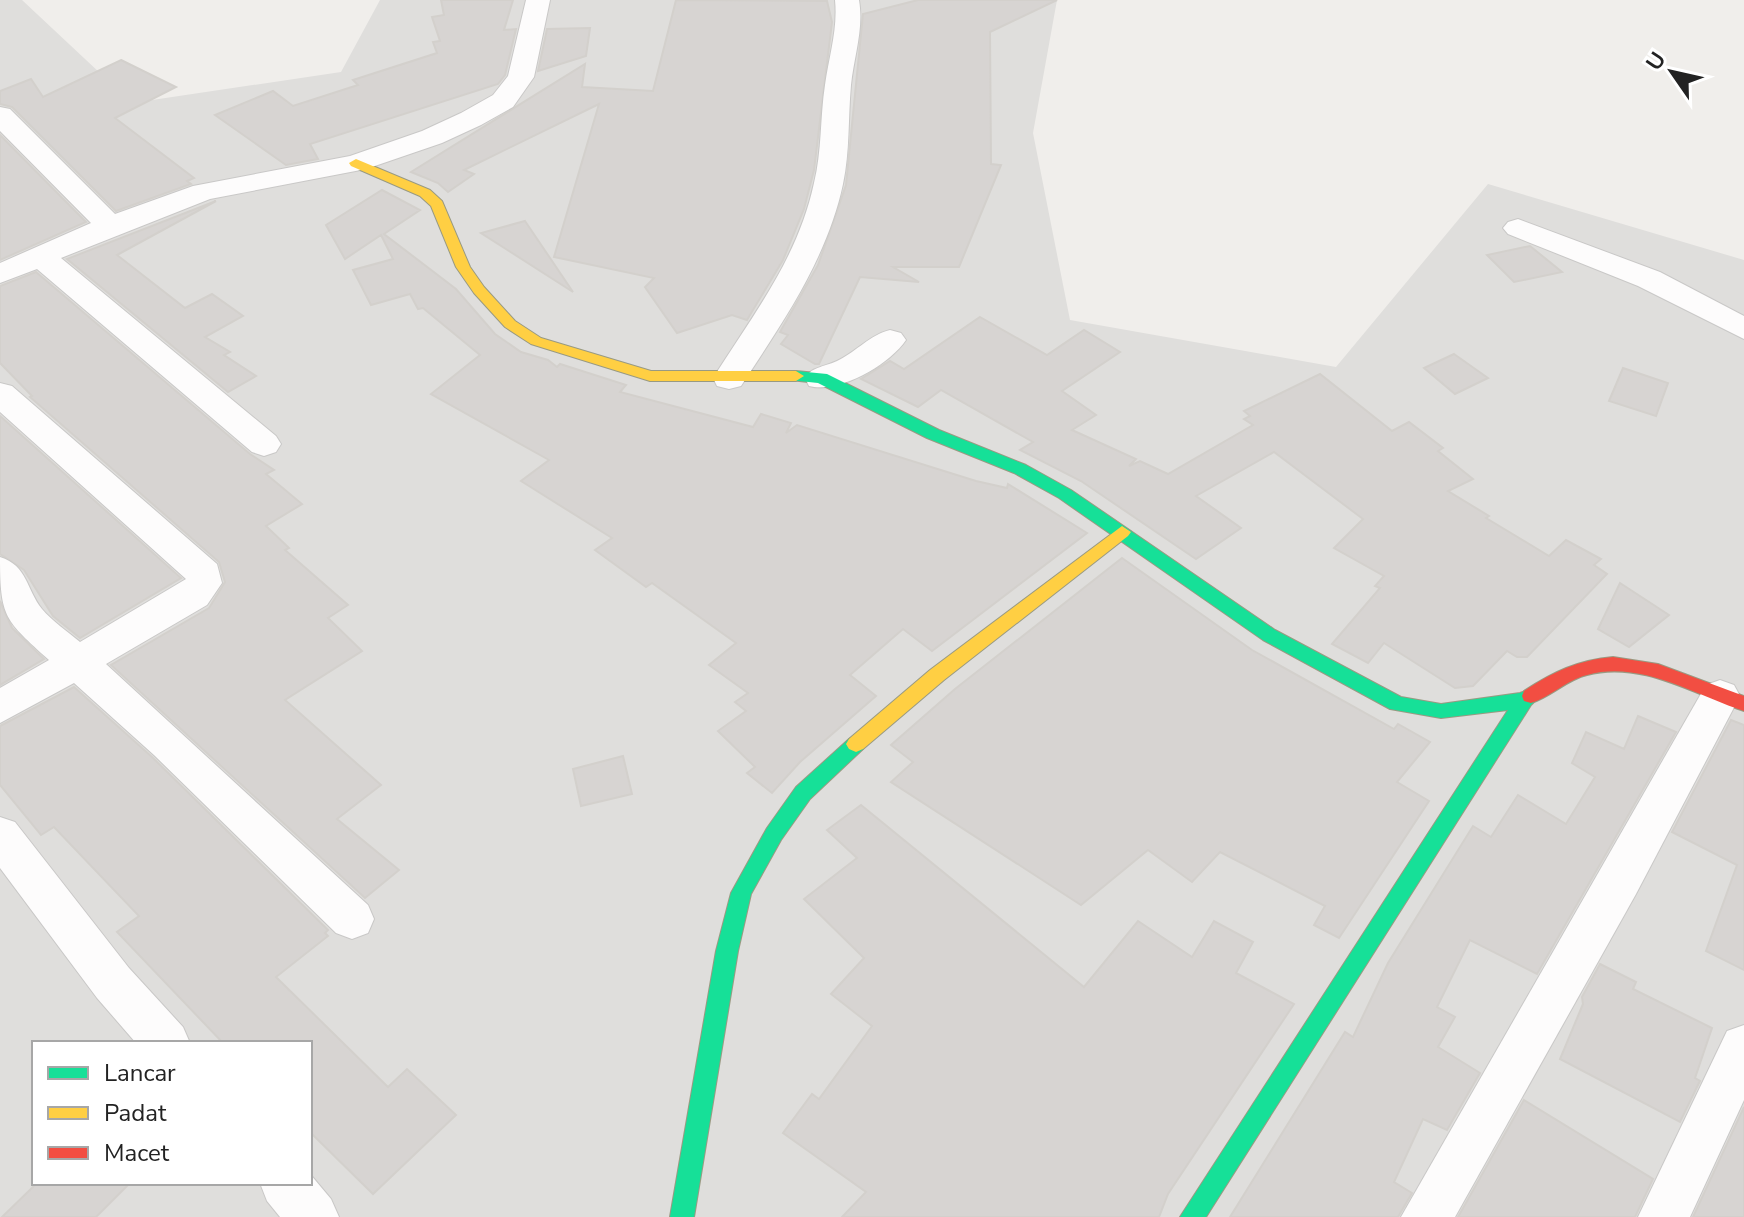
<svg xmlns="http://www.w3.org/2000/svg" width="1744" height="1217" viewBox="0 0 1744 1217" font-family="'Nunito Sans',sans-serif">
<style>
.residential{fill:#dfdedc;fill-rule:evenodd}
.building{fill:#d7d4d2;stroke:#d3d0cc;stroke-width:2}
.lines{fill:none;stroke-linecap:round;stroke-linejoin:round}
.street-casing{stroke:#c9c8c7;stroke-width:2}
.fast-casing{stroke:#999a82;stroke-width:2}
.slow-casing{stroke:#999a82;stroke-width:2}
.jam-casing{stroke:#999a82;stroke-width:2}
.street{fill:#fdfcfc;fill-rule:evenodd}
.fast{fill:#16e098;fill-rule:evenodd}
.slow{fill:#ffcf43;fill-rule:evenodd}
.jam{fill:#f24e42;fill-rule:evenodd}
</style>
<rect width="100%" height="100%" fill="#f0eeeb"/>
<path class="residential" d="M 0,0 L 22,0 L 132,103 L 341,72 L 380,0 L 1057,0 L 1033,133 L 1070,320 L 1336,367 L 1488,184 L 1744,260 L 1744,1217 L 0,1217 ZM 34,1043 L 310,1043 L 310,1183 L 34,1183 Z"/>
<g class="building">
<polygon points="441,0 513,0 504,30 516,29 505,75 498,84 310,144 318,159 286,165 215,115 273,91 293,106 358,85 353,80 437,53 433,42 440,41 432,17 444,15"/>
<polygon points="676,0 827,1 832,22 814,170 804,209 783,260 747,320 732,315 677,333 645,287 654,278 554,257 599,104 464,170 474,174 448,192 438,183 411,172 585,64 582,87 653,91"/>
<polygon points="918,0 1057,0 990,32 991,164 1001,165 959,267 893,267 919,282 860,277 819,364 815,364 781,344 788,335 780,332 818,265 846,185 863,14"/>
<polygon points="590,28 586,56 538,71 547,29"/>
<polygon points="121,60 176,87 115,118 194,178 187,181 191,184 116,211 12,107 0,104 0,91 31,79 43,97"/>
<polygon points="0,135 86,222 0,260"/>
<polygon points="382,190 420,210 384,234 456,289 495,334 521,352 548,360 557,367 560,364 626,385 620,392 753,427 761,414 791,423 786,433 797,425 976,481 1007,488 1008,484 1087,533 932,651 903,629 850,675 876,696 800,762 772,793 747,773 755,767 718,731 746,711 735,702 748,693 709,665 736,643 652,583 646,587 595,550 612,538 521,481 549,460 431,394 480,355 423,308 418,309 410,294 371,305 353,270 393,259 381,235 345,259 326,225"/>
<polygon points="216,201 117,255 185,308 212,294 243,316 205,337 230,352 224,355 256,376 228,392 67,259"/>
<polygon points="525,221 573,292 481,233"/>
<polygon points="1530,246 1562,272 1514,282 1487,255"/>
<polygon points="36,272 250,454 274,470 266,474 302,504 266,526 289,548 285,550 348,605 328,618 362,651 285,700 381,785 337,819 399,870 365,898 111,665 209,608 225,582 219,562 30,397 32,396 0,363 0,286"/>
<polygon points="980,317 1047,355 1084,330 1120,352 1062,391 1096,415 1072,430 1136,459 1129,466 1140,461 1168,474 1253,425 1244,419 1250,416 1244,411 1320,374 1392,431 1409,422 1443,448 1438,451 1473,479 1448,491 1489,516 1486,518 1549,556 1566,540 1601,559 1594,565 1607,574 1527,657 1517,657 1507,651 1473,686 1455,688 1384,643 1368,663 1332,644 1380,588 1375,586 1384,576 1334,548 1363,519 1274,452 1196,496 1241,528 1196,559 1081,481 1020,450 1033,442 941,390 918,407 861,379 890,361 904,369"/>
<polygon points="1454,354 1488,378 1455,394 1424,368"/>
<polygon points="1623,368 1668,383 1656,416 1609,401"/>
<polygon points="0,416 181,578 80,638 53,616 24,570 0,554"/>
<polygon points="1122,558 1252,650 1394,729 1398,724 1430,742 1397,782 1429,801 1339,938 1314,925 1325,906 1220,852 1192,882 1148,850 1081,905 891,782 913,762 891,745 955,689"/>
<polygon points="1620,583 1669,615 1629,647 1598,629"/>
<polygon points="0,601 12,628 44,659 0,685"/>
<polygon points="74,687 152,757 328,930 325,933 328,936 276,977 388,1087 407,1069 456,1115 373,1194 310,1132 310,1043 223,1043 117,932 139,916 54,827 41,835 0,785 0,726"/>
<polygon points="1638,716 1676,732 1537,974 1470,940 1437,1007 1455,1017 1438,1047 1480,1073 1447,1130 1423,1119 1394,1182 1412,1193 1398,1217 1230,1217 1345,1032 1353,1037 1388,963 1473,826 1491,837 1518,795 1566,824 1595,777 1572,763 1586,732 1624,749"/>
<polygon points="1731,720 1744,725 1744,970 1706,951 1737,865 1672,832"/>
<polygon points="623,756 632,794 581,806 573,769"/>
<polygon points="861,805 1084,987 1138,921 1192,957 1214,921 1253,942 1236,973 1294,1004 1168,1194 1159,1217 842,1217 866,1192 783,1133 812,1094 819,1099 872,1026 831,994 864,958 804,899 857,858 827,830"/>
<polygon points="1600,964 1636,982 1633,989 1712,1028 1695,1078 1700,1081 1680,1122 1560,1059 1583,1004 1582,997"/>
<polygon points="1524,1100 1653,1179 1635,1217 1458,1217"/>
<polygon points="1744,1107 1744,1217 1693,1217"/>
<polygon points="37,1183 130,1183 96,1217 2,1217"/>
</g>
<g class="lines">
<defs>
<g id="street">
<polygon points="526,0 550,0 534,77 513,107 481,125 442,143 366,169 210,199 61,258 276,436 281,444 276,452 264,456 252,452 37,269 0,283 0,263 91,223 0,131 0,107 10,109 115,214 193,186 350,156 422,131 461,113 493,95 508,76"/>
<path d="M 835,0 L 859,0 C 864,29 854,56 851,85 C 848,118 850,151 843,184 C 827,259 783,322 741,386 L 729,389 L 717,386 L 713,378 C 753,315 798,258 814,183 C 822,151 820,118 825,85 C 829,56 838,29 835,0 Z"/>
<polygon points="1518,219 1660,272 1744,316 1744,339 1638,286 1508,234 1503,228 1508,222"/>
<path d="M 890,330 L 901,333 L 906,340 C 889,365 839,394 809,386 L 805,378 C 812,366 826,367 839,360 C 857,351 870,335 890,330 Z"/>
<path d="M 0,383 L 12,386 L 217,564 L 222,583 L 207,605 L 106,664 L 368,905 L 374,919 L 368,933 L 352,939 L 336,933 L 154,755 L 74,683 L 0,723 L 0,688 L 49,660 C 5,620 0,618 0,557 C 28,566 26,589 42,609 C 52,621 68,632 80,642 L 186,579 L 0,412 Z"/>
<polygon points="1720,680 1734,685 1740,696 1636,894 1455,1217 1401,1217 1706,685"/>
<polygon points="0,817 15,822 129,968 183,1027 190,1043 136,1043 97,998 0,868"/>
<polygon points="1744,1025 1744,1100 1690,1217 1638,1217 1727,1031"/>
<polygon points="310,1174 331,1199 339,1217 280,1217 267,1201 260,1183 310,1183"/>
</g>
<g id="fast">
<polygon points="796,371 827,374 939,430 1026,465 1071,490 1275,630 1401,697 1441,704 1520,693 1531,689 1538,691 1540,696 1531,705 1206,1217 1180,1217 1508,710 1441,718 1390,709 1263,640 1059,498 1014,473 927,438 818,383 790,380 788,376"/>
<polygon points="856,736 863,739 866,744 863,749 810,799 781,840 751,894 738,951 694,1217 670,1217 716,951 731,893 767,828 796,787 849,739"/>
</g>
<g id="slow">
<polygon points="356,159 430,190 442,201 470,267 484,287 515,321 541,338 651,371 796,371 804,376 796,381 650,381 531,344 505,327 474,293 456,267 431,206 420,196 351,166 349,163"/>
<polygon points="1122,526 1131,532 1128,536 944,680 863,749 856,752 849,749 846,744 849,739 930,670"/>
</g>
<path id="jam" d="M 1613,657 L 1658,664 L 1744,696 L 1744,711 C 1694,695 1641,660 1587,675 C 1566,680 1551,697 1531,703 L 1524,701 L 1522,696 L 1524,691 C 1553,672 1578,660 1613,657 Z"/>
</defs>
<use href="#street" class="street-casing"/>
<use href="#fast" class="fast-casing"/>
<use href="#slow" class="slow-casing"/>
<use href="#jam" class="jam-casing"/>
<use href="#street" class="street"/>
<use href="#fast" class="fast"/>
<use href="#slow" class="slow"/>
<use href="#jam" class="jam"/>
</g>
<rect x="32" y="1041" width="280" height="144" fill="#ffffff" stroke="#a7a7a7" stroke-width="2"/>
<rect x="48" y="1067" width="40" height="12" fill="#16e098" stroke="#a7a7a7" stroke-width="2"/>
<text x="104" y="1081" font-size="24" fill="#222222">Lancar</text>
<rect x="48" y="1107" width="40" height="12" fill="#ffcf43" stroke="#a7a7a7" stroke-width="2"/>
<text x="104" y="1121" font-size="24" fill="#222222">Padat</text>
<rect x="48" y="1147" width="40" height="12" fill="#f24e42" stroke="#a7a7a7" stroke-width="2"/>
<text x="104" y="1161" font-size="24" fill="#222222">Macet</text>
<g transform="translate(1672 72) rotate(304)" stroke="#ffffff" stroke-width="6" paint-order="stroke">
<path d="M0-6L14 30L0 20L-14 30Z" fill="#222222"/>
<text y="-12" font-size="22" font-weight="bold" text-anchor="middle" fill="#222222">U</text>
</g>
</svg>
